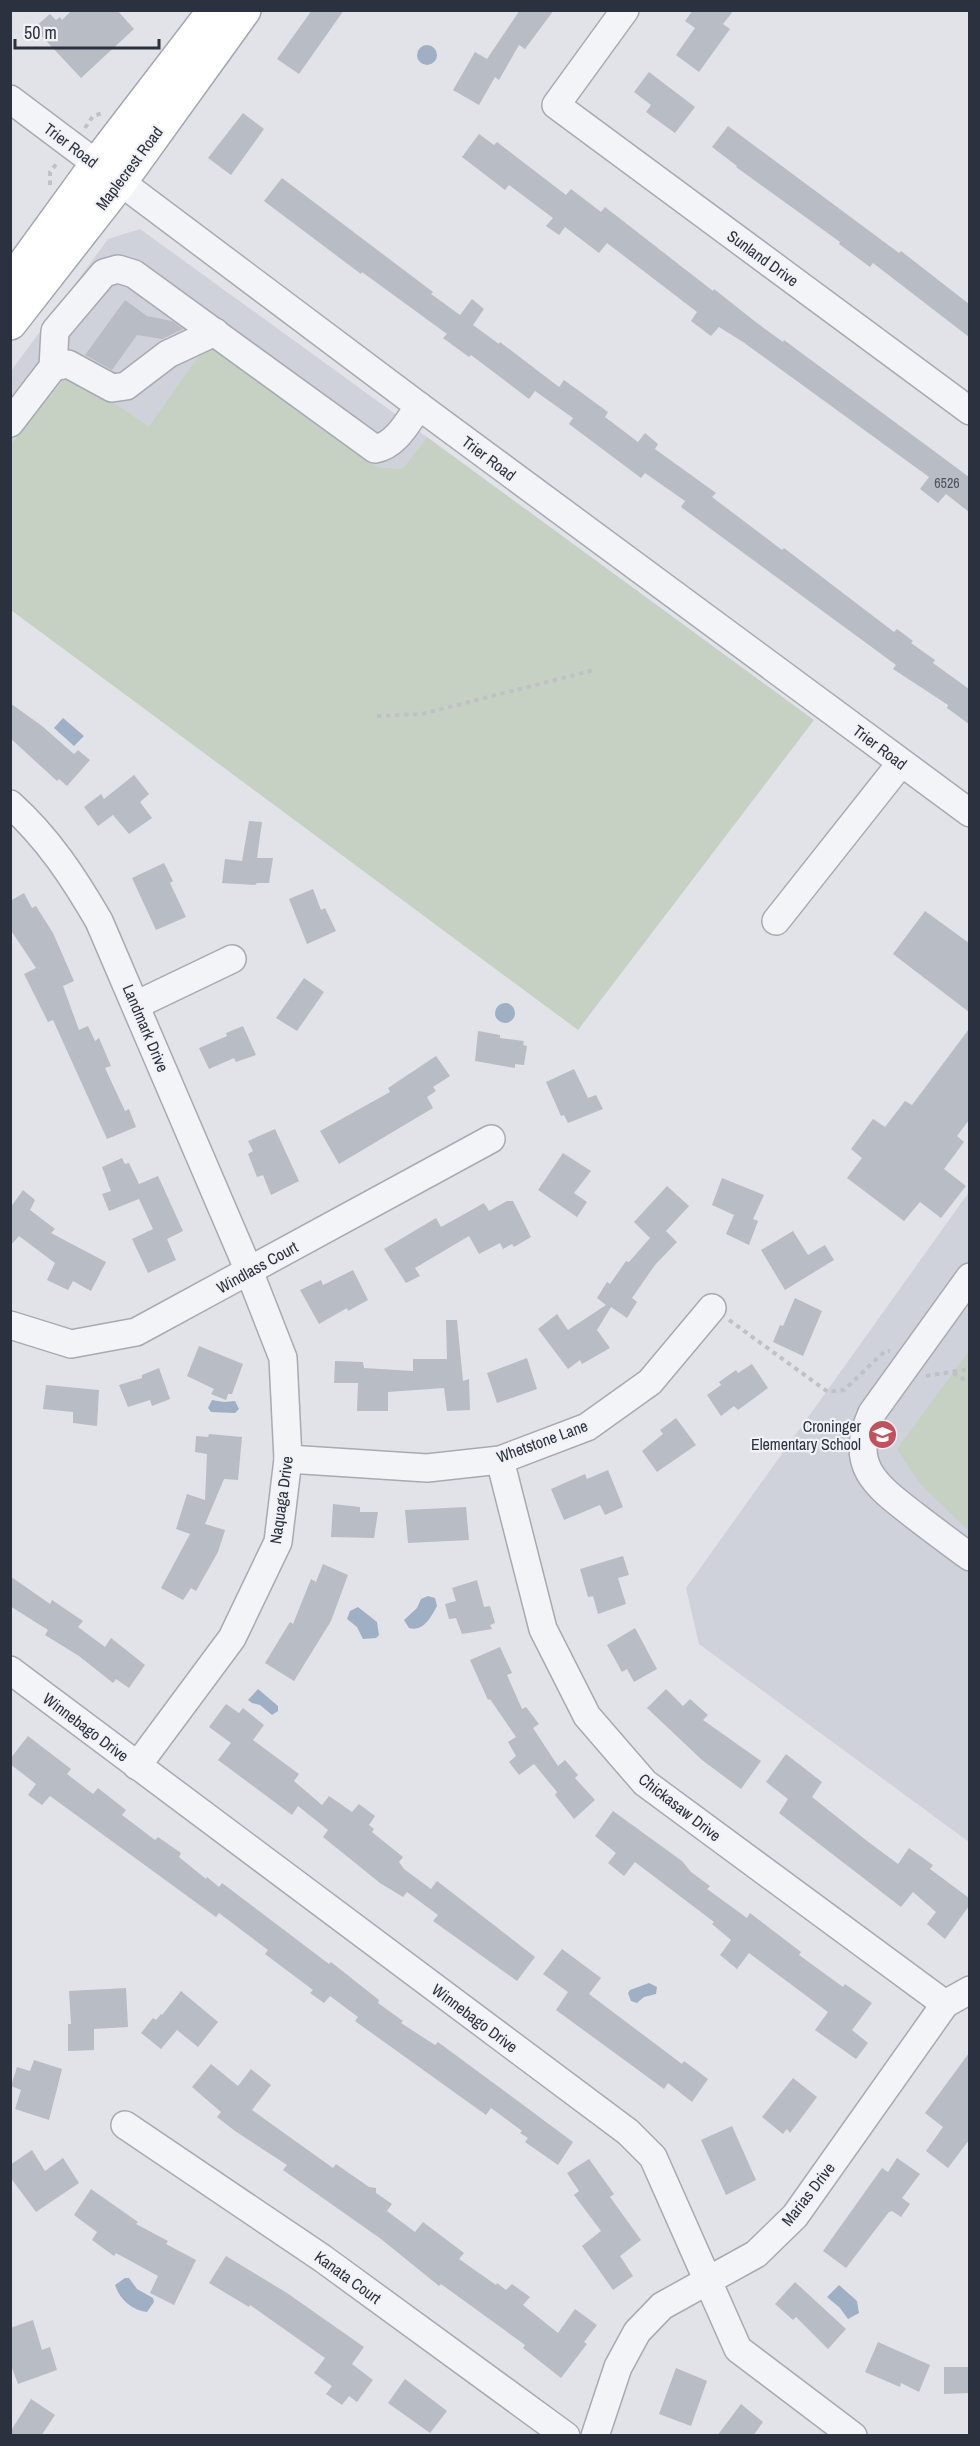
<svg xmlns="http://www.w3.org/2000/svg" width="980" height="2446" viewBox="0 0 980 2446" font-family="'Archivo Narrow',sans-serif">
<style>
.built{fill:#cfd2da}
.green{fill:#c6d1c3}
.water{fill:#9fb0c5}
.building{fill:#b8bcc4}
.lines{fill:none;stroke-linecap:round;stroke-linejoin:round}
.minor-casing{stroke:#a7aab2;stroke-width:30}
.major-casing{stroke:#a1a7b3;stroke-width:36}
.path{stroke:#bfc1c7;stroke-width:4;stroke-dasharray:4.5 4.5;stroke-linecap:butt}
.minor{stroke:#f3f4f7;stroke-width:27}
.major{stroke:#fff;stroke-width:33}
.labels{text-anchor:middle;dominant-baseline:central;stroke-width:4.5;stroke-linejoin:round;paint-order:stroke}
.number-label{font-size:14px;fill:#4e5460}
.street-label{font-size:16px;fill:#2b313e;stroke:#f0f2f6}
.poi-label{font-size:16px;fill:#2b313e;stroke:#f0f2f6;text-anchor:end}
</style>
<rect width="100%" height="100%" fill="#e1e3e8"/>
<g class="built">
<polygon points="140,229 427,437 402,469 378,467 207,345 149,426 69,373 11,444 11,371 108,239"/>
<polygon points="969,1192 969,1842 699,1644 686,1588"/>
</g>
<g class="green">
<polygon points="207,344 378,467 402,469 427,437 814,720 578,1030 11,610 11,444 69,373 149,426"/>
<polygon points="969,1351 969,1531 920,1484 897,1449"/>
</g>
<g class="water">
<circle cx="427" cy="55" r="10"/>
<polygon points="63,718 84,736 74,746 54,728"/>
<circle cx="505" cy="1013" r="10"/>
<polygon points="212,1400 224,1402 235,1401 239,1409 235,1413 211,1412 208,1408"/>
<path d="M 428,1596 L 435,1598 L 437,1606 C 431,1617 424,1632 409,1628 L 404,1620 L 417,1608 L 421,1599 Z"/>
<polygon points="358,1607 377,1622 379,1635 376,1638 363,1639 357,1627 347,1619 350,1611"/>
<polygon points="258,1689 278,1706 278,1711 272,1715 260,1705 252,1703 248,1700"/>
<polygon points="649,1983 657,1987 656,1994 644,1997 637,2003 631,2001 628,1993 630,1990"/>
<path d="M 125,2278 L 129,2278 L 137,2289 L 153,2298 L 154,2302 L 147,2312 C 132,2310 120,2300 115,2285 Z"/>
<polygon points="839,2285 857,2301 859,2313 848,2319 840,2308 827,2297"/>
</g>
<g class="building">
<polygon points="72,10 117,10 134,29 81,78 34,28 50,14 56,20 60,17 62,20"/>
<polygon points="312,10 344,10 299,74 277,59"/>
<polygon points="520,10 554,10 525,49 519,45 499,80 495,77 479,105 453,90 475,52 487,59"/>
<polygon points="693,10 734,10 723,24 730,29 699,72 676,55 695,28 685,21"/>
<polygon points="649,72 695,107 675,133 646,112 651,105 634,92"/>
<polygon points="243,113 264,129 231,175 208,158"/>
<polygon points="728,126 899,253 901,251 969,304 969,337 873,263 870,267 839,244 840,242 736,167 737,166 712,147"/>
<polygon points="479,134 494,145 497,142 566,195 571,189 601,212 605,207 713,291 714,289 757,323 783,342 784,340 969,477 969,512 946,494 938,503 920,489 929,477 743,342 719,327 711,336 691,321 697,312 607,243 599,253 565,227 559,235 546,226 553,218 509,185 505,190 462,157"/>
<polygon points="282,178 433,292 431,294 460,315 472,299 484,309 473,325 499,344 500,342 559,387 564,380 608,412 605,417 638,442 645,433 658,444 655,449 716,493 712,497 782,550 784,548 894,632 897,629 913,641 911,643 935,660 933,663 969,689 969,724 947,708 948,705 893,669 896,665 681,507 685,501 645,473 641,478 569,424 573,418 535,391 529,399 471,355 469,357 443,338 447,334 362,272 361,274 264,201"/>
<polygon points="125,300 147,316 172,321 183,329 162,339 137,335 112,370 85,355"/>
<polygon points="10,703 42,726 74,754 78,750 90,760 67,786 59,779 57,781 10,738"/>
<polygon points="134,775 149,794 140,802 152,818 129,834 113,815 98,826 84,807 101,794 104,799"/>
<polygon points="249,821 262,822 257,858 273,858 269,883 257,883 255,885 222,883 225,859 242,861"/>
<polygon points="164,863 173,881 170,883 186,917 156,930 132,878"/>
<polygon points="313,889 321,910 325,908 336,931 307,944 289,899"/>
<polygon points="24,893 32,908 36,906 53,933 74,981 63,986 79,1030 88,1026 95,1041 99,1038 111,1066 105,1068 125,1111 129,1109 136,1127 107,1139 53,1020 48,1022 24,974 36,968 10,929 10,901"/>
<polygon points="925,911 969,943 969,1012 893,954"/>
<polygon points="304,978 324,992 297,1031 276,1018"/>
<polygon points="243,1026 256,1055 236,1062 234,1058 209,1069 199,1048 227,1036 226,1033"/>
<polygon points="969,1029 969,1120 957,1136 964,1142 944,1169 966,1186 941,1218 920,1202 904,1221 847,1178 862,1158 851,1149 873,1119 885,1127 905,1101 912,1105"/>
<polygon points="478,1031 500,1035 500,1038 524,1041 523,1045 527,1046 524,1065 515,1064 515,1068 475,1061"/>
<polygon points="436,1056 450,1076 433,1087 436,1091 427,1097 433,1108 339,1164 320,1131 390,1092 388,1088"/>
<polygon points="574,1069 588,1098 596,1095 603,1109 568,1123 564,1115 561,1116 546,1082"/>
<polygon points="275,1129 299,1181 271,1195 263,1175 257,1177 248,1154 253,1151 248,1141"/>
<polygon points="563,1153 591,1171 574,1193 587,1202 577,1217 538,1190"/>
<polygon points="122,1158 125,1164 129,1163 139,1184 158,1176 183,1231 167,1239 176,1260 148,1273 132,1239 153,1229 139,1199 109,1211 102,1194 111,1191 102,1167"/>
<polygon points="722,1178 764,1195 753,1219 758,1221 749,1245 726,1234 734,1215 712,1205"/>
<polygon points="667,1186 689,1206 666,1231 677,1242 655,1265 632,1298 637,1302 627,1318 611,1307 597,1330 610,1348 582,1364 580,1360 568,1369 538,1329 557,1314 568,1330 606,1305 597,1298 607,1282 610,1284 626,1261 629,1262 650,1238 634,1222"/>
<polygon points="23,1190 35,1200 30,1210 55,1229 51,1233 106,1262 91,1291 73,1281 68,1290 47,1280 55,1263 19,1236 10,1246 10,1208"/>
<polygon points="507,1201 513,1201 531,1237 514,1247 512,1244 503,1249 500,1243 479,1254 469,1236 415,1268 420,1276 406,1283 384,1249 436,1218 441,1227 484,1203 489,1211"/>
<polygon points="793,1231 808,1255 825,1245 834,1260 785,1290 761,1250"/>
<polygon points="353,1270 368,1300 348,1311 347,1308 319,1324 300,1290 321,1280 323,1285"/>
<polygon points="795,1298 822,1311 803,1356 773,1342 780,1325 783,1326"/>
<polygon points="446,1320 457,1320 463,1381 469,1379 470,1410 447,1411 444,1388 388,1392 388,1411 357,1411 358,1383 334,1383 335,1361 363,1362 364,1368 413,1371 413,1359 447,1359"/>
<polygon points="199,1346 243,1364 232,1394 228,1394 226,1400 211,1394 214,1389 187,1376"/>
<polygon points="527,1358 537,1389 497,1403 487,1373"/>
<polygon points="752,1364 768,1388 738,1410 734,1406 721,1416 707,1395 721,1385 719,1382 736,1370 738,1373"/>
<polygon points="159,1368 170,1399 152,1406 150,1400 128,1407 119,1385 142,1378 142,1375"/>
<polygon points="46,1385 99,1390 97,1426 73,1423 73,1412 43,1409"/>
<polygon points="676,1418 696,1445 657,1472 642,1451 663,1434 660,1430"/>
<polygon points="209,1434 242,1437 238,1480 224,1479 205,1524 225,1530 218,1552 196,1591 191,1588 183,1600 161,1588 190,1534 176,1529 187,1494 205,1500 207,1454 195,1452 196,1436 208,1437"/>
<polygon points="608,1470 623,1507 605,1515 600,1505 564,1520 551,1489 585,1474 587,1479"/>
<polygon points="333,1504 360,1507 360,1512 378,1512 374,1538 331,1537"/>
<polygon points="466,1507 469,1540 408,1543 405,1510"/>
<polygon points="623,1556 629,1575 618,1578 626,1604 598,1614 593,1596 588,1597 580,1569"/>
<polygon points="323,1564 348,1575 331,1621 294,1681 265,1663 290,1622 293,1624 311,1579 316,1582"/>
<polygon points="10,1576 50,1604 52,1600 83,1621 78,1627 105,1647 111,1638 145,1665 129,1688 116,1679 113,1683 79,1656 45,1635 48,1630 10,1606"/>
<polygon points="477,1580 484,1607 490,1606 495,1623 490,1625 492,1629 462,1634 456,1618 449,1619 445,1604 456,1601 452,1588"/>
<polygon points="635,1628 657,1669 634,1682 627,1669 622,1672 607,1645"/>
<polygon points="500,1647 512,1673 507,1675 522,1709 526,1707 539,1724 533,1728 558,1766 565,1760 578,1775 575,1778 595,1800 574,1819 555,1795 557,1792 534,1764 519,1775 509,1762 516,1756 508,1742 516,1737 490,1699 488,1700 470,1660"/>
<polygon points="666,1689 683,1706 690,1699 708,1715 703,1720 761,1761 741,1789 702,1760 647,1708"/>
<polygon points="226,1704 239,1713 243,1708 264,1725 253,1740 299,1774 294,1781 322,1805 329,1796 352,1812 359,1804 375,1816 369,1825 374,1829 372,1832 403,1857 399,1862 404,1869 431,1889 437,1881 535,1957 517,1981 433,1921 438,1915 407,1892 403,1897 380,1883 323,1837 328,1830 298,1806 292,1815 218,1760 231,1743 209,1727"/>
<polygon points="28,1736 71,1769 67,1774 93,1794 98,1788 126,1810 122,1815 155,1840 158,1837 181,1853 179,1857 206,1879 207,1877 219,1887 222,1883 329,1964 331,1962 379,2000 378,2003 403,2021 401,2023 435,2045 438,2042 573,2142 558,2165 525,2142 528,2138 520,2133 522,2131 491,2108 486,2115 355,2021 358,2017 330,1996 324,2003 310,1993 313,1990 265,1954 268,1950 219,1913 216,1917 50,1796 42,1805 28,1795 36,1784 10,1764 10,1759"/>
<polygon points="786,1754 822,1782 812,1797 867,1841 898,1864 909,1848 933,1865 930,1869 969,1898 969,1906 945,1939 927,1924 936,1912 913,1892 901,1907 779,1813 788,1799 766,1782"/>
<polygon points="613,1811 682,1861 691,1872 710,1886 707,1889 747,1918 750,1913 801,1952 799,1955 843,1987 845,1984 872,2003 852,2030 868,2043 856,2059 815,2030 828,2012 749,1953 737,1969 720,1955 731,1940 712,1924 714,1922 635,1862 624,1876 608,1863 616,1853 595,1836"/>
<polygon points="562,1949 601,1978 589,1994 682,2064 684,2061 708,2079 692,2102 668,2083 664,2089 556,2010 568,1992 543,1974"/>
<polygon points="126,1988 128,2027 94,2029 94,2050 68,2051 68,2024 71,2024 69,1991"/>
<polygon points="181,1991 218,2022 198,2047 177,2030 161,2049 141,2033 153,2018 156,2020 161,2014 162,2015"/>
<polygon points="969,2053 969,2140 948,2168 926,2151 943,2127 925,2113"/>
<polygon points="34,2060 62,2069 49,2120 15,2109 21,2090 11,2086 17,2067 30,2071"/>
<polygon points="211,2064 238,2086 251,2069 271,2085 252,2110 333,2168 336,2164 369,2187 376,2188 376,2193 392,2204 387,2211 415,2232 423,2222 464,2253 459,2259 496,2285 497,2283 506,2290 512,2284 530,2297 523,2305 558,2333 575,2309 597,2325 584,2342 587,2344 561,2378 523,2348 525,2345 441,2284 439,2286 381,2239 283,2170 287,2165 235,2131 217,2117 221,2112 192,2087"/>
<polygon points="793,2078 817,2097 790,2133 787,2129 783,2134 762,2117"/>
<polygon points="732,2126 756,2180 726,2195 701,2140"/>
<polygon points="32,2150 45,2171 63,2158 79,2183 36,2212 10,2177 10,2165"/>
<polygon points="897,2158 920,2174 902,2198 910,2204 901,2217 892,2211 889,2212 846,2268 823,2251 882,2168 888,2172"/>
<polygon points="589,2159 614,2194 610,2197 641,2240 620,2256 633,2276 613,2290 582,2246 601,2231 574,2195 579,2191 567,2173"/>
<polygon points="91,2189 138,2222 136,2224 168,2241 166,2244 196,2260 174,2305 150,2293 158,2276 116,2253 114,2256 92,2240 97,2232 74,2215"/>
<polygon points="226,2256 287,2293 364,2347 352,2364 373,2380 357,2402 349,2396 342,2405 326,2394 332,2386 314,2373 325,2358 250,2305 249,2307 209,2283"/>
<polygon points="795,2282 846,2329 828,2349 796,2317 793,2320 775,2304"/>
<polygon points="33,2320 42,2350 50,2347 57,2370 18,2384 10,2363 10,2328"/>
<polygon points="878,2342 930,2365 919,2392 901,2383 900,2387 865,2372"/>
<polygon points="944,2367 969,2367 969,2393 944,2394"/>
<polygon points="676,2368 707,2381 691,2426 659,2414"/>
<polygon points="405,2379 447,2411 430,2433 388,2403"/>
<polygon points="31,2399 55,2415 41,2436 10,2436 10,2432"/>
<polygon points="741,2404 763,2422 753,2436 717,2436"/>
</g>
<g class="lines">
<defs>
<g id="minor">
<polyline points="625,10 556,105 970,411"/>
<polyline points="10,99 419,406 970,813"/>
<polyline points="53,367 68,364 112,388 126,386 168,354 215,332"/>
<path d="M 10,423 L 53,367 L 55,331 L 104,273 L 118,269 L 134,274 L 375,449 C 396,445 407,423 419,406"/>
<path d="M 10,804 C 48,838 74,878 99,921 L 249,1271 L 283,1358 L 288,1459 L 278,1542 L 232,1638 L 137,1766"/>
<polyline points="776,921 901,763"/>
<polyline points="136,1005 232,959"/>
<path d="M 970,1277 L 872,1413 C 848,1465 875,1485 914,1515 C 932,1529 951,1543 970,1557"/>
<polyline points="10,1325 71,1344 136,1332 491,1139"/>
<polyline points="288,1459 427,1468 500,1460 587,1427 650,1382 712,1308"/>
<polyline points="500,1460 543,1629 587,1716 645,1783 945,2004"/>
<polyline points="10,1670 628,2132 653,2157 738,2349 853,2436"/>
<polyline points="125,2125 322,2258 566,2436"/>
<polyline points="595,2436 618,2367 637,2332 662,2306 756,2254 795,2216 945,2004 970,1990"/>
</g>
<g id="major">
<polyline points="10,284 97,164 215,10"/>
<polyline points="10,323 120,182 244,10"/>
</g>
</defs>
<use href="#minor" class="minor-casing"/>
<use href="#major" class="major-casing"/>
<g class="path">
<polyline points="85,128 93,116 103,113"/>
<polyline points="50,185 50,172 58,162"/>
<polyline points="377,716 422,714 594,670"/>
<polyline points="729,1320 828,1392 844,1390 885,1351 890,1351"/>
<polyline points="953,1373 970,1383"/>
<polyline points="926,1376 970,1369"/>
</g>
<use href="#minor" class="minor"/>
<use href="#major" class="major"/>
</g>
<defs>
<symbol id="school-disc" viewBox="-11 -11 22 22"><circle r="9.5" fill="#c2515e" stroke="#f0f2f6"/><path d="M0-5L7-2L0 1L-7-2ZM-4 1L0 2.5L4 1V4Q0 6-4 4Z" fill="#fff"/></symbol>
</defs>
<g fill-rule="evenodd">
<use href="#school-disc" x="866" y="1418" width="33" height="33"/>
</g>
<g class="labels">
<g class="number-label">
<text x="947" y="483">6526</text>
</g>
<g class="street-label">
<text transform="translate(71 145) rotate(37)">Trier Road</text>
<text transform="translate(129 168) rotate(-53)">Maplecrest Road</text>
<text transform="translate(763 258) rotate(36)">Sunland Drive</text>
<text transform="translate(489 458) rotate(37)">Trier Road</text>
<text transform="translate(880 747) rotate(37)">Trier Road</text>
<text transform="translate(146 1028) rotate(67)">Landmark Drive</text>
<text transform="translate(257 1267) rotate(-29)">Windlass Court</text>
<text transform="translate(542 1441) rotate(-20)">Whetstone Lane</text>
<text transform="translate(281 1500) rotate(-82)">Naquaga Drive</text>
<text transform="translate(86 1727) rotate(37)">Winnebago Drive</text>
<text transform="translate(680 1807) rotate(38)">Chickasaw Drive</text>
<text transform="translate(475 2018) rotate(37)">Winnebago Drive</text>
<text transform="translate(808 2194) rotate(-52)">Marias Drive</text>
<text transform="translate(348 2277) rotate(36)">Kanata Court</text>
</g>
<g class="poi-label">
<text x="861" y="1426">Croninger<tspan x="861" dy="18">Elementary School</tspan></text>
</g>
</g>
<rect width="980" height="2446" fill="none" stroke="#2b313e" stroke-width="24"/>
<path d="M15 39v9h144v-9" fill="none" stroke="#2b313e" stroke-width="3"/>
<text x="24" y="39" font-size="18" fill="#2b313e" stroke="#f0f2f6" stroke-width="4.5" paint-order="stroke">50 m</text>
</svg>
